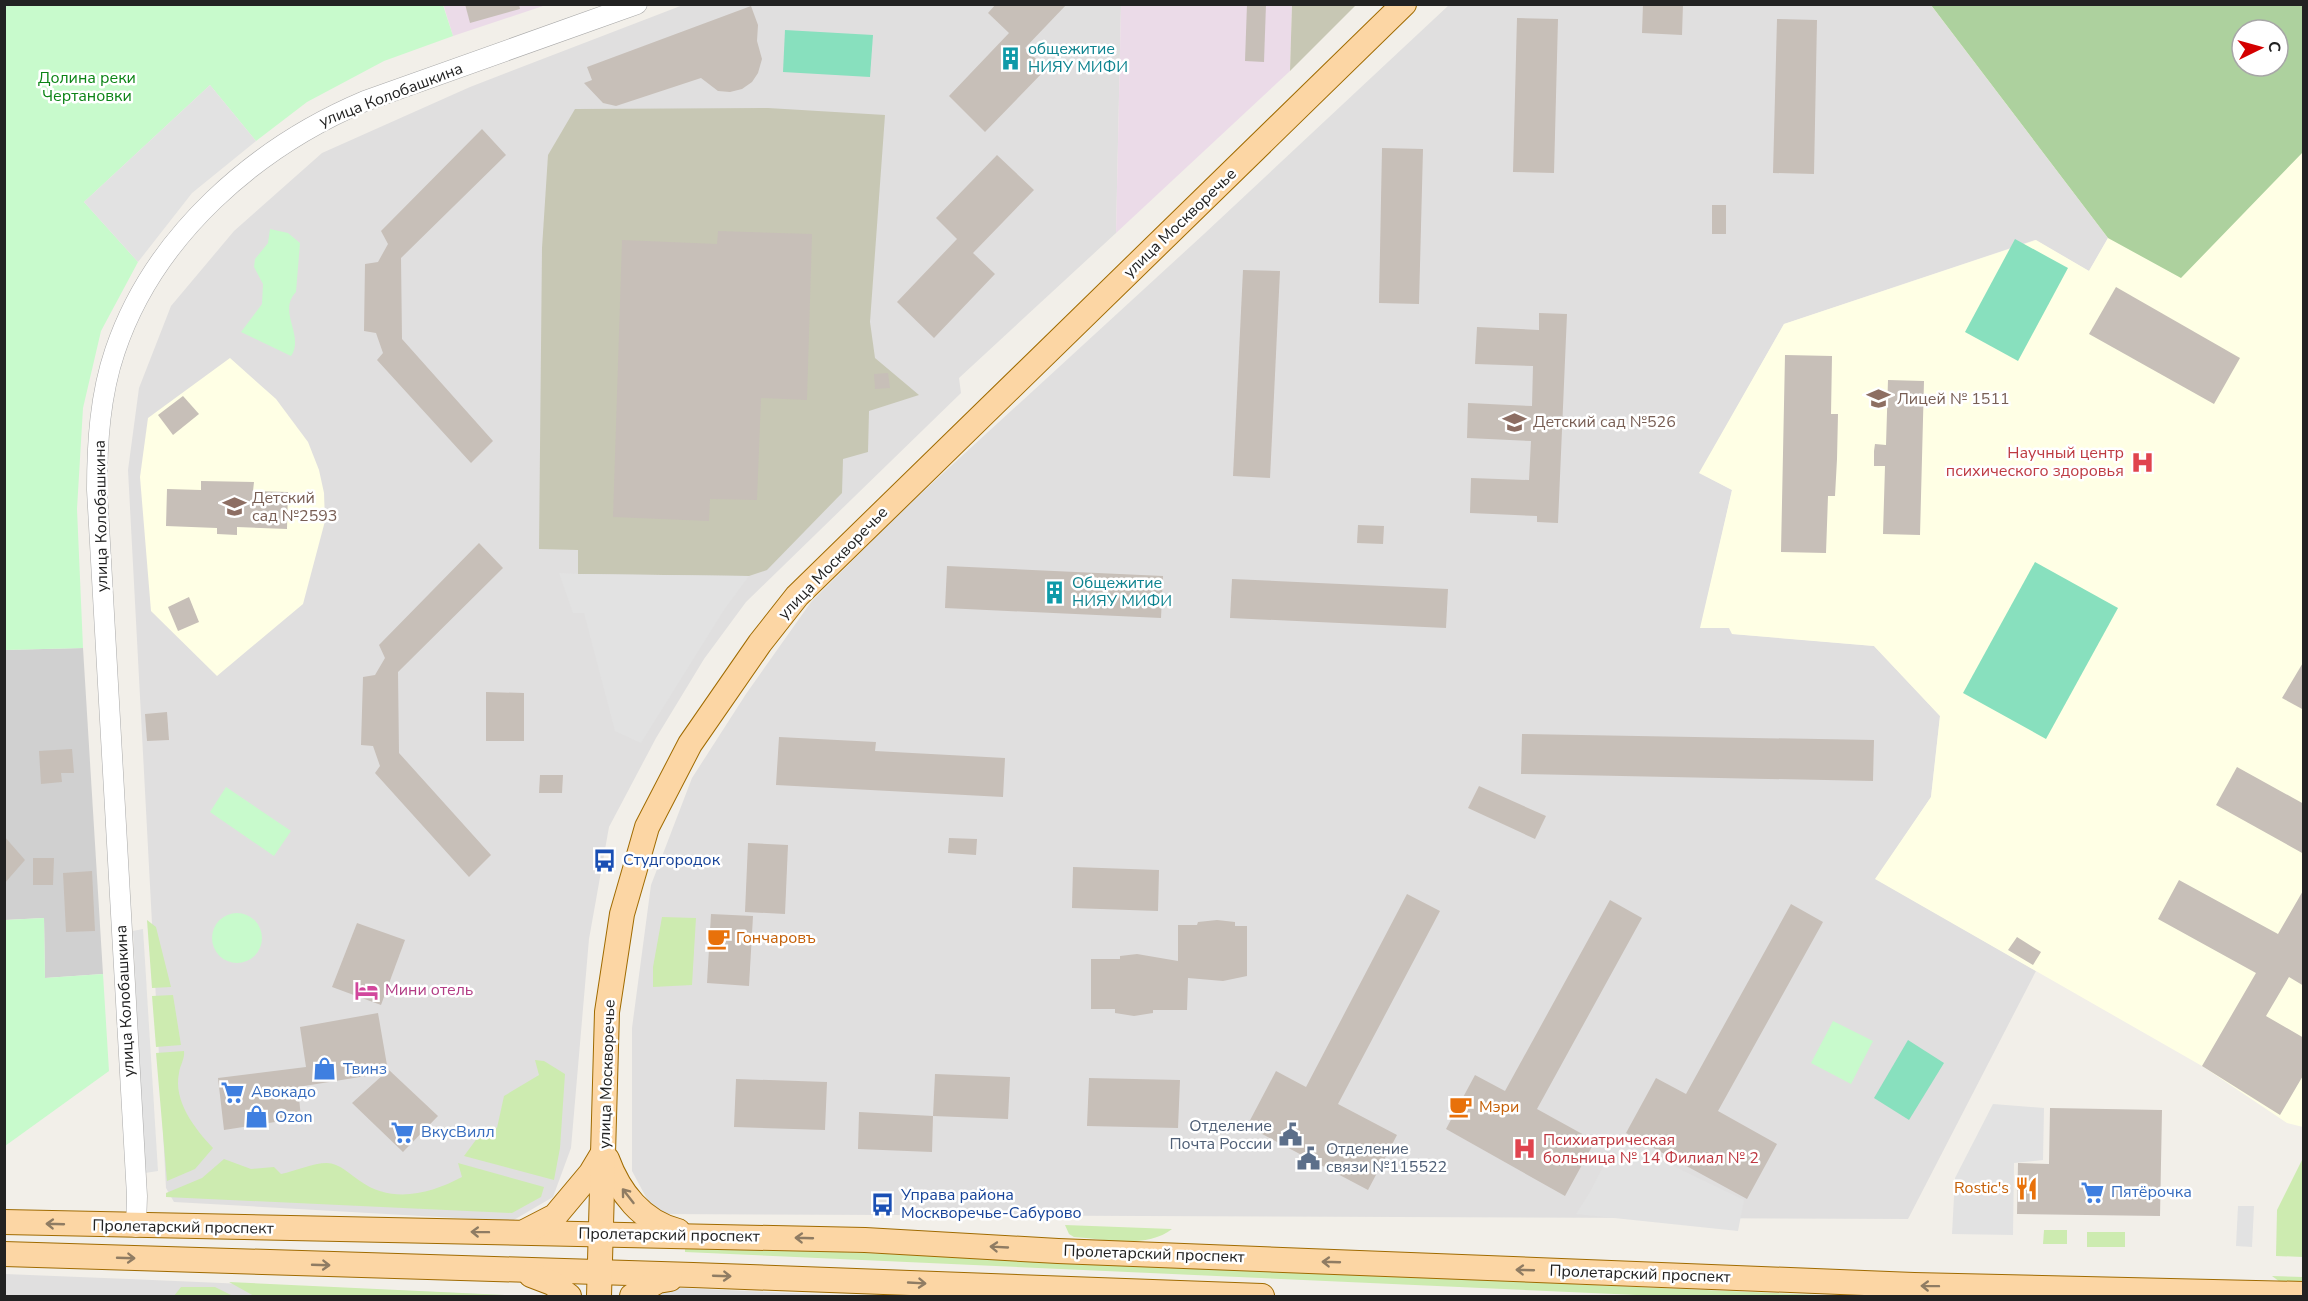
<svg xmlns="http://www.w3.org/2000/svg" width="2308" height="1301" viewBox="0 0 2308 1301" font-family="'Nunito Sans',sans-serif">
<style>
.residential{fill:#e0dfdf}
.industrial{fill:#ebdbe8}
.education{fill:#ffffe5;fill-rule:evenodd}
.religious{fill:#d0d0d0}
.construction{fill:#c7c7b4}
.grass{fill:#cdebb0}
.forest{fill:#add19e;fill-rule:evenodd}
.park{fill:#c8facc}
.pitch{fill:#88e0be}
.parking{fill:#e2e2e2}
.building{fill:#c7bfb8}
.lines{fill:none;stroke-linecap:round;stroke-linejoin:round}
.minor-casing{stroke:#a9a9a9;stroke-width:21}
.major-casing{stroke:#a06b00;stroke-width:26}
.minor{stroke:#fff;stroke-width:20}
.major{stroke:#fcd6a4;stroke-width:24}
.oneway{stroke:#8f7c63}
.labels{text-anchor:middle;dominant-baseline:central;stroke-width:5;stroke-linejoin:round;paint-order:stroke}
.culture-label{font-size:16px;fill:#0d838f;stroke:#fff;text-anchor:start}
.park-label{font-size:16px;fill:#0c8416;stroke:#fff}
.street-label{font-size:16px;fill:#222;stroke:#fff}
.education-label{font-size:16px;fill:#785e54;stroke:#fff;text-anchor:start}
.health-label{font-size:16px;fill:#be3a42;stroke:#fff;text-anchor:end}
.transit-label{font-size:16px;fill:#164399;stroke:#fff;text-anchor:start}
.food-label{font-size:16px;fill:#c56008;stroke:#fff;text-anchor:start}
.hotel-label{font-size:16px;fill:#b23c85;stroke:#fff;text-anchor:start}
.shop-label{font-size:16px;fill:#366cbe;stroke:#fff;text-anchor:start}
.service-label{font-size:16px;fill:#4e5e75;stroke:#fff;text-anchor:end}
</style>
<rect width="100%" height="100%" fill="#f2efe9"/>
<g class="residential">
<polygon points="683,5 1121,5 1116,233 959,378 961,393 746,602 704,659 656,738 609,827 589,939 571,1148 553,1197 512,1221 174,1202 166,1188 128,470 139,388 171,306 234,231 322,153 470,87"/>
<polygon points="1449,5 1931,5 2108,238 2089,271 2035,240 1784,324 1700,473 1732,490 1701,627 1730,628 1733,634 1874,646 1940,716 1931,797 1876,879 2036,971 1908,1219 655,1214 632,1171 632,1028 651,885 692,778 746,694 811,602 903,510 1204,234"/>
<polygon points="5,1274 129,1279 528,1296 5,1296"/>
<polygon points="681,1288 857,1296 650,1296 657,1292"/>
</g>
<g class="industrial">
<polygon points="443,4 546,5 453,36"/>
<polygon points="1121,5 1292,5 1290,71 1116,233"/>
</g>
<g class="education">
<path d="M 1931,5 L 2303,5 L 2303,1127 L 2287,1123 L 2202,1066 L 1875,879 L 1931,797 L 1940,716 L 1874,646 L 1732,634 L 1729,628 L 1700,628 L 1732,490 L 1699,473 L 1784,324 L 2036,240 L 2089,271 L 2108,238 ZM 2242,30 L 2278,30 L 2278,66 L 2242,66 Z"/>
<polygon points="230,358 276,399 308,442 319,470 324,493 325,521 303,604 217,676 151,611 140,477 148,418"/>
</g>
<polygon class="religious" points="83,648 103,974 45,978 44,918 5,920 4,650"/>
<g class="construction">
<polygon points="1292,5 1356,5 1290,71"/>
<polygon points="768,108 885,115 870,322 875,358 919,395 869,411 868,452 843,459 842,493 767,570 749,576 578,574 578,550 539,549 542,248 548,155 575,109"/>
</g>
<g class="grass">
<polygon points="662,917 696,918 692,985 653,987 653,967"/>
<polygon points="147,920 156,927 171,987 152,988"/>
<polygon points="173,995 181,1045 156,1047 152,996"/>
<path d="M 184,1051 C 185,1059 180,1065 179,1073 C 173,1101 195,1129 213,1148 L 195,1169 L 167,1181 L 156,1053 Z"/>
<polygon points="535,1060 544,1061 565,1074 560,1148 554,1180 464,1156 478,1137 486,1138 490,1126 497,1128 504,1096 539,1075"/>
<polygon points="2303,1158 2303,1257 2276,1256 2277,1210"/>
<path d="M 224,1159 L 251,1169 L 274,1167 L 281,1174 C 295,1171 313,1163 327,1163 C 339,1163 351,1175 360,1181 C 392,1204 430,1194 462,1177 L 458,1163 L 544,1187 L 541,1197 L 512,1213 L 166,1197 L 166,1193 L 202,1178 Z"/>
<path d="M 1065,1225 L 1172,1229 C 1147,1249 1104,1239 1074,1237 L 1069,1234 Z"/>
<polygon points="2044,1230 2067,1230 2067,1244 2043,1244"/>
<rect x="2087" y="1232" width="38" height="15"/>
<polygon points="685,1245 1842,1296 1659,1296 685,1252"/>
<polygon points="2272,1276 2303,1277 2303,1282 2280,1282"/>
<polygon points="229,1282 527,1296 254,1296"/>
<polygon points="181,1287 215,1287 233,1296 174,1296"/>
</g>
<path class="forest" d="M 1931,5 L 2303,5 L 2303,152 L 2181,278 L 2108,238 ZM 2242,30 L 2278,30 L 2278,66 L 2242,66 Z"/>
<g class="park">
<polygon points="4,5 443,5 453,36 384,61 307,102 256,141 210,85 84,202 138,262 101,331 83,408 77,509 83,648 5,650"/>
<path d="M 270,229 L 288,233 L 300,243 L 296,292 C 277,312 305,335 291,356 L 241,332 L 262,304 L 263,284 L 254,267 L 255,259 L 268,243 Z"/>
<polygon points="226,787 291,831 274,856 210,812"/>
<circle cx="237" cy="938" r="25"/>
<polygon points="44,918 45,978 103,974 109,1071 5,1146 5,920"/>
<polygon points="1833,1021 1873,1041 1851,1084 1811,1063"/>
</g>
<g class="pitch">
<polygon points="785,30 873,35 870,77 783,72"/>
<polygon points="2015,239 2068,268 2018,361 1965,332"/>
<polygon points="2035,562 2118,608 2046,739 1963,693"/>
<polygon points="1908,1040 1944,1063 1909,1120 1874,1098"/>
</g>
<g class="parking">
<polygon points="210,85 256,141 192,193 138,262 84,202"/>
<polygon points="559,573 578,574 749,576 724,610 641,743 615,731 584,613 573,613"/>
<polygon points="143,929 158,1171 145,1173 133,931"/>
<polygon points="1993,1104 2044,1108 2043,1160 2014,1163 2013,1235 1952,1234 1955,1178"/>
<polygon points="1617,1139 1744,1200 1738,1231 1576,1214 1590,1192"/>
<polygon points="2238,1206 2254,1206 2252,1247 2236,1246"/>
</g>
<g class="building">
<polygon points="465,4 519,4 520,9 470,23"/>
<polygon points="996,4 1067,4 1025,48 1046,69 985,132 949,96 1009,33 988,13"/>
<polygon points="1247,4 1266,4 1264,62 1245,61"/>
<polygon points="1643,4 1683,4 1682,35 1642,33"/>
<polygon points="751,6 758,25 757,41 762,59 758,73 752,82 742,89 730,92 718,91 701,78 616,106 603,103 584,83 592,80 587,67"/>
<polygon points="1517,18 1558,19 1554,173 1513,172"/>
<polygon points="1777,19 1817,20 1814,174 1773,173"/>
<polygon points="482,129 506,155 401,258 402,339 493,441 471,463 377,360 383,353 376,333 364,331 365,264 378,262 388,244 381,231"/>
<polygon points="1382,148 1423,149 1419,304 1379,303"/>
<polygon points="997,155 1034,190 973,253 995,274 934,338 897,302 957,239 936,218"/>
<rect x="1712" y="205" width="14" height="29"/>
<polygon points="718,231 812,234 807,400 761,398 757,500 710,499 709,521 613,517 622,240 717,244"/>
<polygon points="1243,270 1280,271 1270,478 1233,476"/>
<polygon points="2116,287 2240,358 2214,404 2089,334"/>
<polygon points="1539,313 1567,314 1558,523 1537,522 1537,516 1470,513 1471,478 1529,480 1531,441 1467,438 1468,403 1532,406 1533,366 1475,364 1477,327 1539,330"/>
<polygon points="1785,355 1832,356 1831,414 1838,414 1837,459 1835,496 1828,496 1826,553 1781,552"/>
<polygon points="888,373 890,388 875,389 874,374"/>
<polygon points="1888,380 1924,381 1920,535 1883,534 1885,466 1874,466 1874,451 1875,444 1886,445"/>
<polygon points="183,396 199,414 173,435 158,415"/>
<polygon points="201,481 254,482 253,491 288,492 287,529 237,527 237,535 217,534 217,528 166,526 167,489 201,490"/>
<polygon points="1358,525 1384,526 1383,544 1357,543"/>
<polygon points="479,543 503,568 398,672 399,753 491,855 469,877 375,773 380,766 373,746 361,745 363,677 375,675 385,658 379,645"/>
<polygon points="947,566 1163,576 1161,618 945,608"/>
<polygon points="1232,579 1448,589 1446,628 1230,618"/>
<polygon points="189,597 199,622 178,631 168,607"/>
<polygon points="2304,661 2304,710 2282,698"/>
<polygon points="486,692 524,693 524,741 486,741"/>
<polygon points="167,712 169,740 147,741 145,714"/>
<polygon points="1522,734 1874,740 1873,781 1521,774"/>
<polygon points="779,737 876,742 875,751 1005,758 1003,797 776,785"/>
<polygon points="72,749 74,773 61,773 62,782 41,784 39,751"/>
<polygon points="2237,767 2304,804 2304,854 2216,805"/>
<polygon points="540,775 563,775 562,793 539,793"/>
<polygon points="1479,786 1546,816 1535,839 1468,808"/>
<polygon points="4,836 25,860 4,884"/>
<polygon points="949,838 977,839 976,855 948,853"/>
<polygon points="748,843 788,845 785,914 745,912"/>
<polygon points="33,858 54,858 53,885 33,885"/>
<polygon points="1073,867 1159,870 1158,911 1072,908"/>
<polygon points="92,871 95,931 66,932 63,873"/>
<polygon points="2179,880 2278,934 2304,889 2304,986 2289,977 2266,1016 2304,1038 2304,1074 2280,1115 2202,1066 2256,973 2158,919"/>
<polygon points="1407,894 1440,911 1338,1104 1397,1135 1368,1190 1247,1126 1276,1071 1306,1087"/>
<polygon points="1610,900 1642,918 1537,1109 1595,1141 1565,1196 1446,1129 1475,1075 1505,1091"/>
<polygon points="1791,904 1823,922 1718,1111 1777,1144 1747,1199 1626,1133 1656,1078 1686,1094"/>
<polygon points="711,914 753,916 749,986 707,983"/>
<polygon points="1217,920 1235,922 1235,926 1247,926 1247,976 1223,981 1188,978 1187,1010 1153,1010 1153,1013 1134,1016 1115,1013 1115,1009 1091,1009 1091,959 1120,959 1120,956 1137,954 1178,961 1178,925 1197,925 1198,922"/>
<polygon points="357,923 405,940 381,1005 332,987"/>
<polygon points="2017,937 2041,952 2033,965 2008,950"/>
<polygon points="378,1013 388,1071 389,1070 438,1116 403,1152 352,1103 385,1073 298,1087 301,1118 224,1130 218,1078 306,1067 300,1027"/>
<polygon points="935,1074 1010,1077 1008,1119 933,1116"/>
<polygon points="1089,1078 1180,1080 1178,1128 1087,1126"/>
<polygon points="736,1079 827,1082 825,1130 734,1127"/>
<polygon points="2050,1108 2162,1110 2160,1216 2017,1214 2018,1163 2049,1164"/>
<polygon points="859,1112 933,1116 932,1152 858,1149"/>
</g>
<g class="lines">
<defs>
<path id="minor" d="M 136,1227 L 137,1196 L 97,490 C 97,443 100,395 115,351 C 154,235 256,147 365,101 L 637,4"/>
<g id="major">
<path d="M 607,1159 C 619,1192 642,1222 678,1231"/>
<polyline points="4,1222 865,1240 1058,1251 1914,1285 2304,1294"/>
<polyline points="526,1231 555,1216 591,1173 603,1153"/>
<polyline points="4,1254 693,1275 1262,1296"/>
<polyline points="531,1275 552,1283 569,1296"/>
<polyline points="599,1296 607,1012 622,914 635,869 647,827 690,744 760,643 797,596 1404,4"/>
<polyline points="632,1296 658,1281 670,1279"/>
</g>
</defs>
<use href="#minor" class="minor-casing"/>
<use href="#major" class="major-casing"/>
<use href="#minor" class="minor"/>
<use href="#major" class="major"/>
</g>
<defs><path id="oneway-shaft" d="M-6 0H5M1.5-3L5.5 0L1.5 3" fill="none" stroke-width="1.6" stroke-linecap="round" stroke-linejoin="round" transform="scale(1.5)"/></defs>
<g class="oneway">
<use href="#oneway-shaft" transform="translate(628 1196) rotate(-128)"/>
<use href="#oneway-shaft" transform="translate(55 1224) rotate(-178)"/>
<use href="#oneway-shaft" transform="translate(480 1232) rotate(-179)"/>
<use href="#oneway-shaft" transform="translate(804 1238) rotate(-178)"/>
<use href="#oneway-shaft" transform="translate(999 1247) rotate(-177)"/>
<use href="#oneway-shaft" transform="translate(126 1258) rotate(2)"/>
<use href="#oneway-shaft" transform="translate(1331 1262) rotate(-178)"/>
<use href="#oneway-shaft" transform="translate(321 1265) rotate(2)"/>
<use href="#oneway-shaft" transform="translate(1525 1270) rotate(-178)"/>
<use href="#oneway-shaft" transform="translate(722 1276) rotate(2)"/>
<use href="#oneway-shaft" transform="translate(917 1283) rotate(3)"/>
<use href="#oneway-shaft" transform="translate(1930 1286) rotate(-179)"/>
</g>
<defs>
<symbol id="building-bare" viewBox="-9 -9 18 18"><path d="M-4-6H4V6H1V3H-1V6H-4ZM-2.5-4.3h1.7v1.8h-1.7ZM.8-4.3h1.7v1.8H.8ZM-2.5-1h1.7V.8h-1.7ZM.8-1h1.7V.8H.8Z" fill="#0f9aa8" stroke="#fff" stroke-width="2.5" paint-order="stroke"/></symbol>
<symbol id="school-bare" viewBox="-9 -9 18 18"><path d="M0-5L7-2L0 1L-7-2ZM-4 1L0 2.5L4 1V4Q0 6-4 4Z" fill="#8d6e63" stroke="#fff" stroke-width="2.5" paint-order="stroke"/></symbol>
<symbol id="hospital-bare" viewBox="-9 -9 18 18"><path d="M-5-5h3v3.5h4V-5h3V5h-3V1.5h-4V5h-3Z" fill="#e0444e" stroke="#fff" stroke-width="2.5" paint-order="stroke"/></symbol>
<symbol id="bus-bare" viewBox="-9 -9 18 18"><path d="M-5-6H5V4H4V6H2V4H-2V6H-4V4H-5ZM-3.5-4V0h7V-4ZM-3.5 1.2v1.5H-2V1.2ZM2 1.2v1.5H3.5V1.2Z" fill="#1a4fb4" stroke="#fff" stroke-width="2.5" paint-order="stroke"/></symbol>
<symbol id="cafe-bare" viewBox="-9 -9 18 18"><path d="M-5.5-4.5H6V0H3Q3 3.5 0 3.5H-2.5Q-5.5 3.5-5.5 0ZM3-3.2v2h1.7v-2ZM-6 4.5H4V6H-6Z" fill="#e8710a" stroke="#fff" stroke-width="2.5" paint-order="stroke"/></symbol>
<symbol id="hotel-bare" viewBox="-9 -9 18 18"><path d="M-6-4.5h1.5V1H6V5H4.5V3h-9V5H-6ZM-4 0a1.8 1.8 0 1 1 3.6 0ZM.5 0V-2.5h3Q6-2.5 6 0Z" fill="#d1479c" stroke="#fff" stroke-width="2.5" paint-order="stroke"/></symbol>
<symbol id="shop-bare" viewBox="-9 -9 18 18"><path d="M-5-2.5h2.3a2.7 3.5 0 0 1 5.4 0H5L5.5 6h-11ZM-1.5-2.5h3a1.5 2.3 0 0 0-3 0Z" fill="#3f7fe0" stroke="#fff" stroke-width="2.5" paint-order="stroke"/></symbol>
<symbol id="supermarket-bare" viewBox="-9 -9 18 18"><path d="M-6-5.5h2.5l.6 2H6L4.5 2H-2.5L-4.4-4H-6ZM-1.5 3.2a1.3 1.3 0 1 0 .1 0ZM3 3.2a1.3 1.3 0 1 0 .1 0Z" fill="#3f7fe0" stroke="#fff" stroke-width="2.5" paint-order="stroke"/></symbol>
<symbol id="civic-bare" viewBox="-9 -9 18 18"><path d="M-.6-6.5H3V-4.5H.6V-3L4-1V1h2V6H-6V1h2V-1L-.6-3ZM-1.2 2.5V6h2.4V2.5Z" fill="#5c6f8a" stroke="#fff" stroke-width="2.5" paint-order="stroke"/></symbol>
<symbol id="restaurant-bare" viewBox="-9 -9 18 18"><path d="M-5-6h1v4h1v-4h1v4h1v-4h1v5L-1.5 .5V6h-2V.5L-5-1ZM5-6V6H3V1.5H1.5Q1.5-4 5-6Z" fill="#e8710a" stroke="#fff" stroke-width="2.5" paint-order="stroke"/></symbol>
</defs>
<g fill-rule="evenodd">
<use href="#building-bare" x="994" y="42" width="33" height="33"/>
<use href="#school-bare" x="1862" y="382" width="33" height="33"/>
<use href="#school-bare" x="1498" y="406" width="33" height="33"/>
<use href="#hospital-bare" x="2126" y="446" width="33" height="33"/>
<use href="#school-bare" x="218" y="490" width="33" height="33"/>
<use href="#building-bare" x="1038" y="576" width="33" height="33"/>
<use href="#bus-bare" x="588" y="844" width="33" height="33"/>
<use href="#cafe-bare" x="702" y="922" width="33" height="33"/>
<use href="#hotel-bare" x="350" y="974" width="33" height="33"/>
<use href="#shop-bare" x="308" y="1052" width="33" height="33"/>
<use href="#supermarket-bare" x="216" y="1076" width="33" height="33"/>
<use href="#cafe-bare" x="1444" y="1090" width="33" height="33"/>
<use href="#shop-bare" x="240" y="1100" width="33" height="33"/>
<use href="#supermarket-bare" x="386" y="1116" width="33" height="33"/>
<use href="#civic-bare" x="1274" y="1118" width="33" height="33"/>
<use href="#hospital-bare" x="1508" y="1132" width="33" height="33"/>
<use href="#civic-bare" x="1292" y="1142" width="33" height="33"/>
<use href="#restaurant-bare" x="2010" y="1172" width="33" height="33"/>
<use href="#supermarket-bare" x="2076" y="1176" width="33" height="33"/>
<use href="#bus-bare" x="866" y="1188" width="33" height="33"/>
</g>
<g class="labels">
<g class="culture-label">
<text x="1028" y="49">общежитие<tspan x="1028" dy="18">НИЯУ МИФИ</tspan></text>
<text x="1072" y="583">Общежитие<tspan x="1072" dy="18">НИЯУ МИФИ</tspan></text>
</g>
<g class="park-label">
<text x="87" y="78">Долина реки<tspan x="87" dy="18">Чертановки</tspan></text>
</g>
<g class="street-label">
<text transform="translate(391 95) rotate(-21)">улица Колобашкина</text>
<text transform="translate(1180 223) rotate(-44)">улица Москворечье</text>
<text transform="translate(101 516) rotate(-91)">улица Колобашкина</text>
<text transform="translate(833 563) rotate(-46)">улица Москворечье</text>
<text transform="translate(125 1001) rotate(-93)">улица Колобашкина</text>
<text transform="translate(607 1074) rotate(-88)">улица Москворечье</text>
<text transform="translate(183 1227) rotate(1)">Пролетарский проспект</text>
<text transform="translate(669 1235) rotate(1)">Пролетарский проспект</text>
<text transform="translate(1154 1254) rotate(2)">Пролетарский проспект</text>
<text transform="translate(1640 1274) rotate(2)">Пролетарский проспект</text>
</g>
<g class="education-label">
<text x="1897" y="399">Лицей № 1511</text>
<text x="1533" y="422">Детский сад №526</text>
<text x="252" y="498">Детский<tspan x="252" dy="18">сад №2593</tspan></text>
</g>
<g class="health-label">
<text x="2124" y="453">Научный центр<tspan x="2124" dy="18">психического здоровья</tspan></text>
<text x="1543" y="1140" text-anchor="start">Психиатрическая<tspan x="1543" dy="18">больница № 14 Филиал № 2</tspan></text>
</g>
<g class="transit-label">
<text x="623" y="860">Студгородок</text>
<text x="901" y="1195">Управа района<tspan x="901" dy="18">Москворечье-Сабурово</tspan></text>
</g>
<g class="food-label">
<text x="736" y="938">Гончаровъ</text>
<text x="1479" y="1107">Мэри</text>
<text x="2009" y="1188" text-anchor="end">Rostic's</text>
</g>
<g class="hotel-label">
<text x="385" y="990">Мини отель</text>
</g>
<g class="shop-label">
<text x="343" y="1069">Твинз</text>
<text x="251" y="1092">Авокадо</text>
<text x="275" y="1117">Ozon</text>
<text x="421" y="1132">ВкусВилл</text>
<text x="2111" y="1192">Пятёрочка</text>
</g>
<g class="service-label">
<text x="1272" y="1126">Отделение<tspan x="1272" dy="18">Почта России</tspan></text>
<text x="1326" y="1149" text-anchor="start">Отделение<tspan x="1326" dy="18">связи №115522</tspan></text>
</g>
</g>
<rect width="2308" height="1301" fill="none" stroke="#222222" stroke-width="12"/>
<g transform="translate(2260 48) rotate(85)"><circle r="28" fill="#ffffff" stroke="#a7a7a7" stroke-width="1.5"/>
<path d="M0-4.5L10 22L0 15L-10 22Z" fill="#d40000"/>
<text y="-9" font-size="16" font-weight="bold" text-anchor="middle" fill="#222222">С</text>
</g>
</svg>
